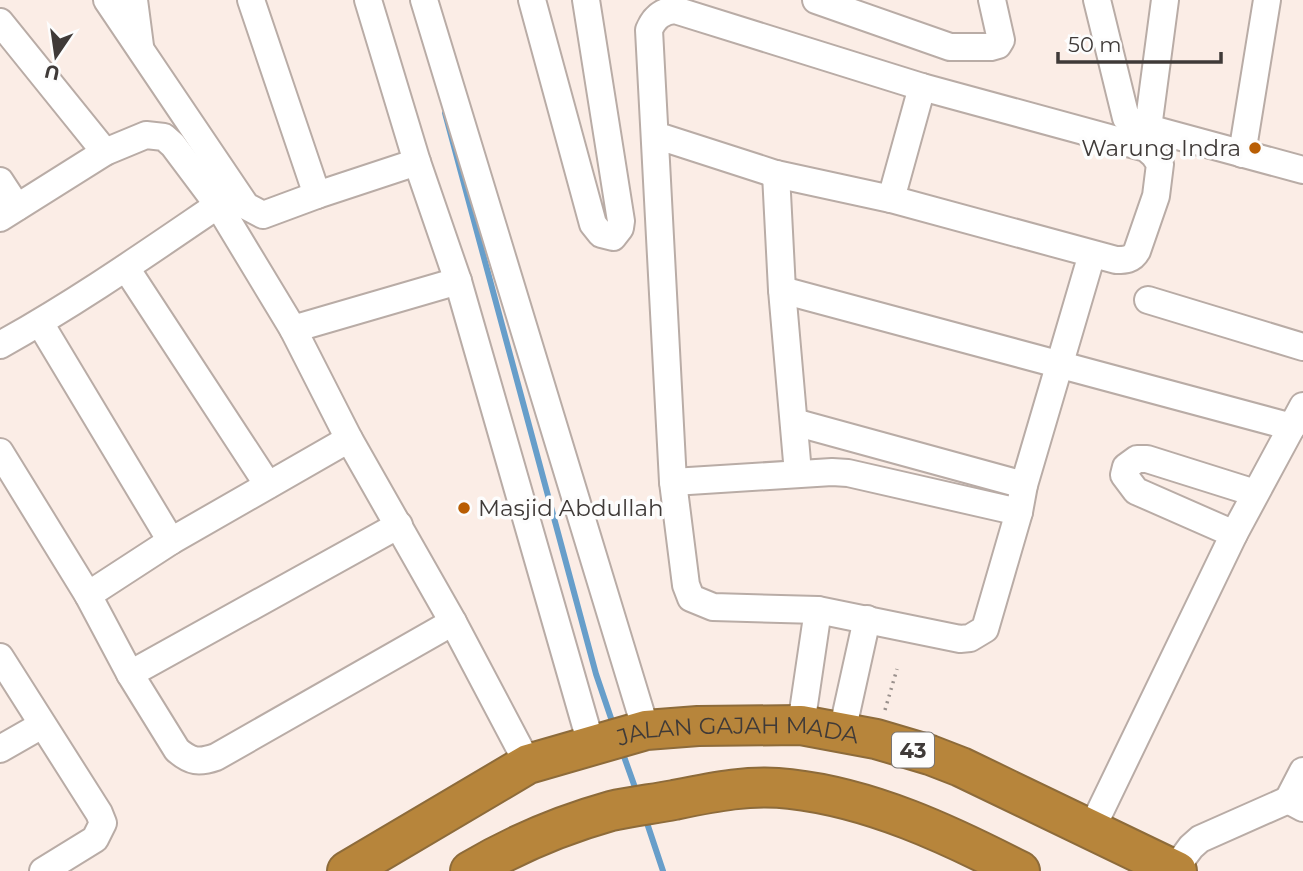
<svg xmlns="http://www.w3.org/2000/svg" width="1303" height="871" viewBox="0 0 1303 871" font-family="Montserrat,sans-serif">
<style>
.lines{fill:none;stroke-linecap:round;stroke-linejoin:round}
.stream{stroke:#679eca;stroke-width:6}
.minor-casing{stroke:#b9aca6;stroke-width:30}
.highway-casing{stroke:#8d6b3a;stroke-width:42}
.path{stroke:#99908c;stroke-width:3.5;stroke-dasharray:2 5;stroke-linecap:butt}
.minor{stroke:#fff;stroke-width:26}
.highway{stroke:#b7853b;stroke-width:38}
.poi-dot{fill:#b95e04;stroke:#fdfdfd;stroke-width:2.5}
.labels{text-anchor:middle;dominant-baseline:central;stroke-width:7;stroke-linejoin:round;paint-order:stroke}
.shield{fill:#fdfdfd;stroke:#787473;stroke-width:2}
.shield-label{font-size:21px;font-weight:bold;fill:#3f3a38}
.poi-label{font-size:23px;fill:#3f3a38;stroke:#fdfdfd;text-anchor:end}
.street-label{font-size:23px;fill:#3f3a38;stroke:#fdfdfd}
</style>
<rect width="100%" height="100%" fill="#fbede6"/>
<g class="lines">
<g class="stream">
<polyline points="445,113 596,674 614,727"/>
<polyline points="622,751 637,793"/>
<polyline points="645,817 663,871"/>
</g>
<defs>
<g id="minor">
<polyline points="107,0 246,206 263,215 317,195 417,162"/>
<polyline points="134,0 140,46"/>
<polyline points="251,0 317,195"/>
<polyline points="368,0 417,162 458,281 591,744"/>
<polyline points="424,0 646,730"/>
<polyline points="532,0 593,224 601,234 613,237 620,228 621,221 586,0"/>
<polyline points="816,0 950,47 991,47 998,45 1001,40 992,0"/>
<polyline points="1097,0 1126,118 1148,128 1303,170"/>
<polyline points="0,22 105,152"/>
<polyline points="1148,128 1165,0"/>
<path d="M 655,135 L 776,174 L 891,199 L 1116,260 C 1125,260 1132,260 1137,251 L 1156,196 L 1160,164 L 1154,155 L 1146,148 L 922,87 L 675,10 C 662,11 654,18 649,30 L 673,482 L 686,585 L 691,598 L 713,607 L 818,610 L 960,639 L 970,638 L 985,629 L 1019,512 L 1024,485 L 1092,254"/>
<polyline points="1242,154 1267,0"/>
<polyline points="776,174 782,290 798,473"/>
<polyline points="0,181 17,207"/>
<polyline points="891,199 922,87"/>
<polyline points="0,218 105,152 146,135 164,137 173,145 218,205 293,329 349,439 453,622 528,764"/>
<polyline points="126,268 268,485"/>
<polyline points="782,290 1292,427"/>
<polyline points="1148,300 1303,347"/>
<polyline points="40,323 171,541"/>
<polyline points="293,329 458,281"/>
<path d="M 0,345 C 76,303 146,254 218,205"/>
<polyline points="794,422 1024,485"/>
<path d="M 0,452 L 88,595 L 130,674 L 177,750 C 191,762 199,763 216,757 L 453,622"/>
<polyline points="673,482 832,472 848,473 1019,512"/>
<polyline points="1234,534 1136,491 1124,475 1126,467 1137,459 1147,459 1255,493"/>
<polyline points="88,595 171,541 349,439"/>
<polyline points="0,657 99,813 103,823 95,839 43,871"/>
<polyline points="130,674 399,525"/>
<polyline points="801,725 818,610"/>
<polyline points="842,732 867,619"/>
<polyline points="0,749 42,725"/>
<polyline points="1288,800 1303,771"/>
<polyline points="1091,830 1234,534 1303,406"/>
<polyline points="1174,870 1191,847 1200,839 1288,800 1303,808"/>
</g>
<g id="highway">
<path id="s1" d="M 347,871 L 528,764 L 646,730 L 698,726 L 801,725 L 876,739 L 930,755 L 961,767 L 1177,871"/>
<path d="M 470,871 C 514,845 561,825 611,811 C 632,806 654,804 674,800 C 713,792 751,784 790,789 C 871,798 948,834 1020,871"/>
</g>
</defs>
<use href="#minor" class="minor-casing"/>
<use href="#highway" class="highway-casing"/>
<polyline class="path" points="885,710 897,669"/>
<use href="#minor" class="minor"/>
<use href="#highway" class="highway"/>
</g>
<g class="poi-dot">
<circle cx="1255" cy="148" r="7"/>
<circle cx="464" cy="508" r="7"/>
</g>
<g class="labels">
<rect class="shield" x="892" y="732.5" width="42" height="35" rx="5"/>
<g class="shield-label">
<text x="913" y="750">43</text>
</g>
<g class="poi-label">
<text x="1241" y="148">Warung Indra</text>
<text x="478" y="508" text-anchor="start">Masjid Abdullah</text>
</g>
<g class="street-label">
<text stroke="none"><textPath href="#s1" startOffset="425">JALAN GAJAH MADA</textPath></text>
</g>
</g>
<g transform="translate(56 56) rotate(193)" stroke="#fdfdfd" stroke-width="5" paint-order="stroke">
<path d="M0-5L12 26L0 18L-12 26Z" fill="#3f3a38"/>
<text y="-10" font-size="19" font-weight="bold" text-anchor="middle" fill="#3f3a38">U</text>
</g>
<path d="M1058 52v10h163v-10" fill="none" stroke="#3f3a38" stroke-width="3.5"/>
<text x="1068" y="52" font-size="21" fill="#3f3a38" stroke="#fdfdfd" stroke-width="5" paint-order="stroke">50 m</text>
</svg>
